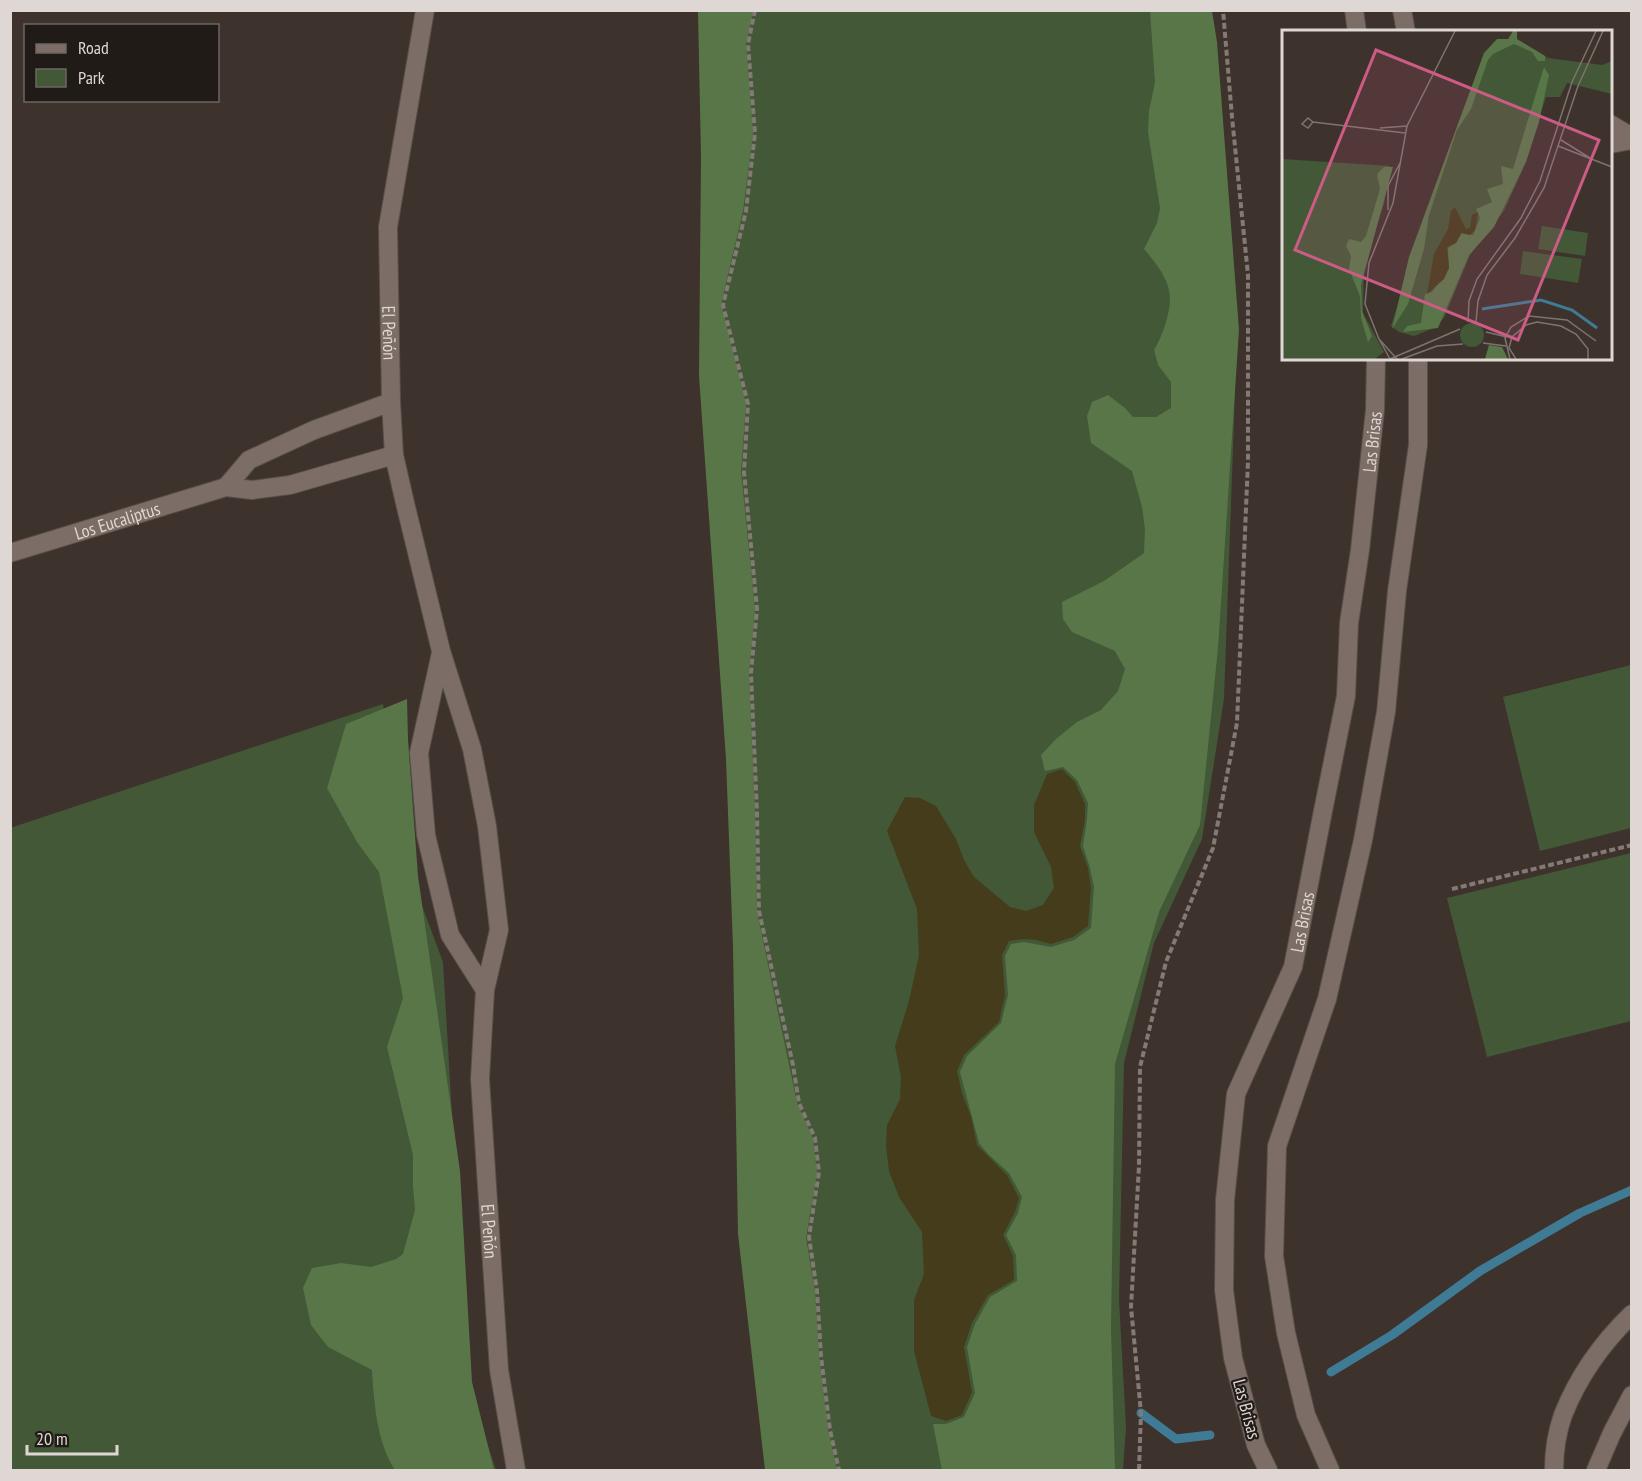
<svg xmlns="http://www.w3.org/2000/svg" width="1642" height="1481" viewBox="0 0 1642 1481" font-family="'PT Sans Narrow',sans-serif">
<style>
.green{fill:#425836}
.forest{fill:#597649}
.sand{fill:#453c1c}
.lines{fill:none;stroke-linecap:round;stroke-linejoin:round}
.stream{stroke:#407b96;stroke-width:9}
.minor-casing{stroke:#594f49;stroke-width:20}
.path{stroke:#847a75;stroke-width:4;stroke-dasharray:6 3;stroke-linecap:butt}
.minor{stroke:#7c6e67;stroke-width:18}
.labels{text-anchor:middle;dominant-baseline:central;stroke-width:4.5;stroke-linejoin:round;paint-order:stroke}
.street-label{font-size:18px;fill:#dfd7d3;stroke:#211b18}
.inset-river{fill:none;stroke:#407b96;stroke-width:3}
.inset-road{fill:none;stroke:#7e746f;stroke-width:1.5}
.view{fill:#cc5b85;fill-opacity:0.15;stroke:#cc5b85;stroke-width:3}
.inset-edge{fill:none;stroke:#dfd7d3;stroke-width:3}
</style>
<rect width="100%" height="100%" fill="#3e322c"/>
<g class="green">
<polygon points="702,11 1210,11 1224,149 1235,393 1224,699 1202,839 1154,943 1124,1063 1119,1299 1126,1427 1123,1470 770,1470 733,839"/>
<polygon points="1631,665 1631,828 1540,851 1503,697"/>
<polygon points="383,704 411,876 443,962 468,1386 496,1470 11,1470 10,828"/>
<polygon points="1631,853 1631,1021 1487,1057 1447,898"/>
</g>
<g class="forest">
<polygon points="698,11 753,11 746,44 753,133 743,211 721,304 746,404 741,472 755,609 749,674 755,813 757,912 797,1103 813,1139 817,1173 806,1238 815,1292 819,1356 828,1430 837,1470 765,1470 738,1234 733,947 726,759 699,376 701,157"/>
<path d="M 1150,11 L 1212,11 L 1217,42 L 1239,330 L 1218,648 L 1200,825 L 1159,912 L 1115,1064 L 1111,1328 L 1115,1470 L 942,1470 L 933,1424 L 946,1424 L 964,1417 L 975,1393 L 967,1347 L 975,1324 L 990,1297 L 1017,1281 L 1016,1255 L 1006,1235 L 1018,1213 L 1022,1197 L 1009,1173 L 988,1154 L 979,1143 L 960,1072 L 967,1056 L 1001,1023 L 1008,995 L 1005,956 L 1011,944 L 1024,942 L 1051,947 L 1074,940 L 1091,928 L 1094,887 L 1090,868 L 1083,846 L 1087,819 L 1088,803 L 1077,780 L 1063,767 L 1045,771 L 1041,755 L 1056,739 L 1077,722 L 1101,710 L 1118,691 L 1125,669 L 1115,651 L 1072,632 L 1063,619 L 1062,602 L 1104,581 L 1144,553 L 1145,529 L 1142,507 L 1132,471 L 1091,443 L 1087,416 L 1092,402 L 1108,395 L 1125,408 L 1133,417 L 1156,417 L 1171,408 L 1171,382 L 1158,365 L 1154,350 C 1163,335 1173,307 1169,290 C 1167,277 1152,258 1144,249 L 1157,223 L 1160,208 L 1148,132 L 1149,111 L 1155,82 Z"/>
<path d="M 407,699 L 408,740 L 418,876 L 460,1171 L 472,1382 L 494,1470 L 395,1470 C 377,1443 374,1403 372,1370 L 328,1347 L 311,1325 L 303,1288 L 312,1268 L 341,1263 L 371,1267 L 396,1259 L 403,1254 L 415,1210 L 413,1186 L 413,1155 L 387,1047 L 403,998 L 379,872 L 357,842 L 327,788 L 346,724 Z"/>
</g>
<polygon class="sand" points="1062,769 1075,782 1085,804 1085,819 1080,846 1088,868 1091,888 1088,926 1073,937 1051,944 1036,940 1024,939 1009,941 1002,955 1005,995 999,1022 964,1055 957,1071 962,1093 971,1117 977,1145 1007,1175 1019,1198 1015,1212 1003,1235 1013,1256 1014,1280 988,1295 972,1323 964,1347 972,1392 962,1415 946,1421 931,1416 914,1351 914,1300 924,1274 922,1232 899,1197 889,1171 886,1146 887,1125 900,1099 901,1077 895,1046 909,1001 919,955 917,909 887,831 905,797 920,798 936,806 956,839 964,860 974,877 1010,907 1026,911 1043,905 1054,888 1051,867 1034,832 1034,805 1047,774"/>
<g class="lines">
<g class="stream">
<polyline points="1331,1372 1392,1335 1480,1271 1580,1213 1632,1190"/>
<polyline points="1141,1413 1176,1439 1210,1435"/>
</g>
<defs>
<g id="minor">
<path id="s1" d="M 425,10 L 388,227 L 391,402 L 394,455 L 405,503 L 441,651 L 472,749 L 487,826 L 499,930 L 485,990 L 480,1079 L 499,1370 L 516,1470"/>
<polyline points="1354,10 1357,32"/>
<polyline points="1402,10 1406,32"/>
<polyline points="1610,124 1632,137"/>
<polyline points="1610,144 1632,140"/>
<polyline points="226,487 249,460 314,430 391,402"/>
<path id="s2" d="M 10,553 L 226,487 L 252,490 L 290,485 L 394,455"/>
<polyline points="441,653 419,753 426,835 450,935 485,990"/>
<path id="s3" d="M 1268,1470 L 1256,1445 L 1233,1358 L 1224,1290 L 1225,1200 L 1236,1094 L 1293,967 L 1322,816 L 1346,696 L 1349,623 L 1360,550 L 1375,410 L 1376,358"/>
<polyline points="1330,1470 1306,1415 1286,1333 1274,1256 1277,1146 1327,999 1363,840 1386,712 1397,591 1418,445 1418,358"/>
<path d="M 1554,1470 C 1554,1453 1557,1432 1563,1415 C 1578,1377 1603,1342 1632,1314"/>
<polyline points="1596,1470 1612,1433 1632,1395"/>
</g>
</defs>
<use href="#minor" class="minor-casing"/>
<g class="path">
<polyline points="755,10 748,44 755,133 746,211 723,305 748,404 744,472 757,609 751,673 757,813 759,911 793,1065 799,1103 815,1138 819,1172 809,1237 817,1291 821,1356 830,1430 839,1470"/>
<polyline points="1452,889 1632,845"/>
<polyline points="1139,1470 1141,1413 1131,1307 1139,1166 1140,1067 1166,962 1213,848 1237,723 1248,461 1248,275 1232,117 1223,10"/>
</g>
<use href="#minor" class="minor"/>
</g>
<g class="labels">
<g class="street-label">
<text stroke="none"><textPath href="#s1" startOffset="326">El Peñón</textPath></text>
<text stroke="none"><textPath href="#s3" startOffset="1054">Las Brisas</textPath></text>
<text stroke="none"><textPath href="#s2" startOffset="112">Los Eucaliptus</textPath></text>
<text stroke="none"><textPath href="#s3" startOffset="568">Las Brisas</textPath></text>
<text stroke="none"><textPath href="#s1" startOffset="1239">El Peñón</textPath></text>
<text transform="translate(1247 1409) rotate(75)">Las Brisas</text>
</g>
</g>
<g transform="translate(1282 30)">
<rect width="330" height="330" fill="#3e322c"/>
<path d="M 227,9 L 240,12 L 266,28 L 320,35 L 330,31 L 330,64 L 285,53 L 278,67 L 264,67 L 240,141 L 222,181 L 188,225 L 162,288 L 152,298 L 132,306 L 117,302 L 109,296 L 148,174 L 203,23 ZM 0,129 L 108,136 L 102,174 L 82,233 L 81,283 L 102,322 L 93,329 L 0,329 ZM 260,196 L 306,203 L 303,226 L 256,219 ZM 241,221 L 300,229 L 296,253 L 238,244 ZM178 305a12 12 0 1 1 24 0a12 12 0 1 1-24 0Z" fill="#425836"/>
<path d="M 231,1 L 235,1 L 235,9 L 263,26 L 263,31 L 256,31 L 250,22 L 232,14 L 211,24 L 206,30 L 189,79 L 175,100 L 147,185 L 142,219 L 126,274 L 110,299 L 127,227 L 202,23 L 215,9 L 226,9 ZM 262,37 L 267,45 L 257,92 L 244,132 L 212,197 L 187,225 L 156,298 L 121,302 L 125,296 L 139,293 L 143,264 L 150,262 L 167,238 L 166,218 L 174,213 L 180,203 L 191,205 L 198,188 L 194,179 L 210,172 L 205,159 L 221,154 L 219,136 L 231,139 ZM 102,137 L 111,137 L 79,255 L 80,281 L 90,306 L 86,312 L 79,288 L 78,266 L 67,239 L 69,226 L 64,216 L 67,209 L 79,212 L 84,206 L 98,159 L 95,144 ZM 207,315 L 220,317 L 226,329 L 203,329 Z" fill="#597649"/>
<path d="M 173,177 L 184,199 L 188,198 L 190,185 L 196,182 L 193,200 L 188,205 L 179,203 L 174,213 L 165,217 L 167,238 L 162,249 L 145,264 L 152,224 L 166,199 L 169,181 Z" fill="#453c1c"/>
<path class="inset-river" d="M 200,279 L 259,270 L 290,280 L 315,298"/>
<path class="inset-road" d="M 31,92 L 26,98 L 20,94 L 26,88 L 31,92 L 123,103M 98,98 L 125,96M 279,110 L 308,128M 276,116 L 330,137M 106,180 L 106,156 L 118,133M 186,292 L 187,271 L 195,249 L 239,188 L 258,151 L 290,52 L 314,1M 194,292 L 196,271 L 205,245 L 233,208 L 262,158 L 296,56 L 321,1M 204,302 L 225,307M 97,309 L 83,274 L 87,233 L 111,173 L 125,96 L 173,1M 201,313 L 224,316M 108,329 L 178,299M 108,329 L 97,309 L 115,329M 120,329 L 155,316 L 181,314M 228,329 L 223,308 L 229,297 L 247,286 L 285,290 L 314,311M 234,329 L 227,318 L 230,307 L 244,295 L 255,292 L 279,296 L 294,304 L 306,319 L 306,329"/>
<path class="view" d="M 94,20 L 317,110 L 236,310 L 13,220 Z"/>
<rect width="330" height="330" class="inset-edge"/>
</g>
<rect width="1642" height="1481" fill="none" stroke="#dfd7d3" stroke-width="24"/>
<rect x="24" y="24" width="195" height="78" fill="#211b18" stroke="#6d6663" stroke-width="1.5"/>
<rect x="36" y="44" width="30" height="9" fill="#7c6e67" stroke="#6d6663" stroke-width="1.5"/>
<text x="78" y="54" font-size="18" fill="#dfd7d3">Road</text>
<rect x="36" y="69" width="30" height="18" fill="#425836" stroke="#6d6663" stroke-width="1.5"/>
<text x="78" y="84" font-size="18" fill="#dfd7d3">Park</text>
<path d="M27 1445v9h90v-9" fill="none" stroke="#dfd7d3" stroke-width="3"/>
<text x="36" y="1445" font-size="18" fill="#dfd7d3" stroke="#211b18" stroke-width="4.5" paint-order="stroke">20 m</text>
</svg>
